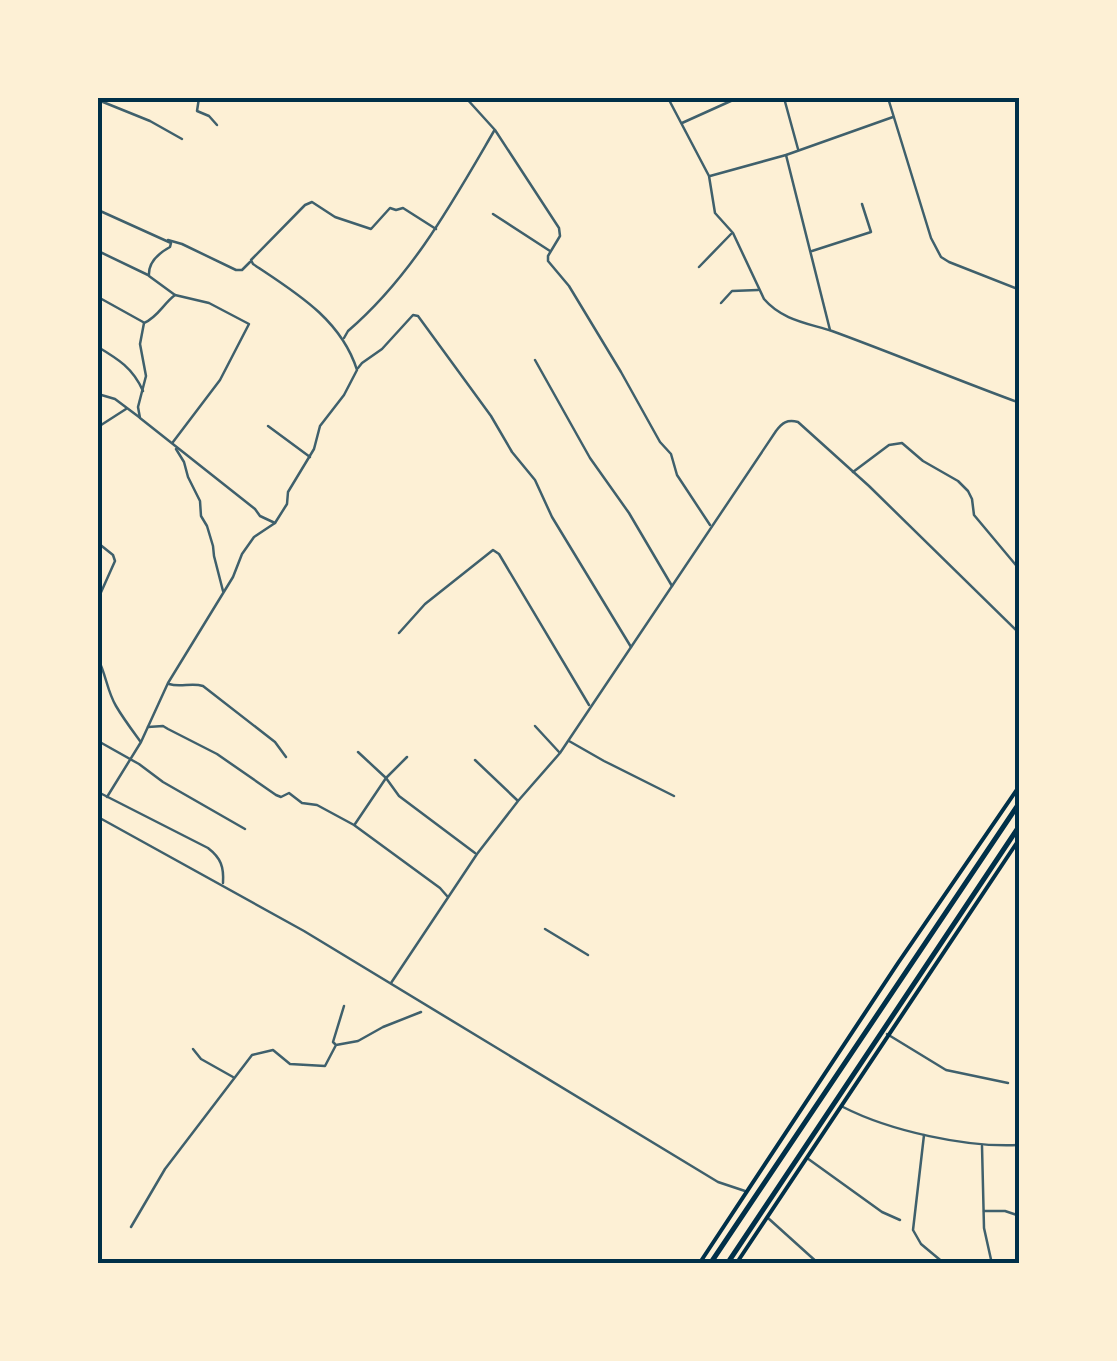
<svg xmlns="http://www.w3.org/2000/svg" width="1117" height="1361" viewBox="0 0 1117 1361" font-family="'DejaVu Sans',sans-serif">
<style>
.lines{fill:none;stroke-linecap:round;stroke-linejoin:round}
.minor{stroke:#3f606c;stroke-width:2.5}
.primary{stroke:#003049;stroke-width:4}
.trunk{stroke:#003049;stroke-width:5}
.neatline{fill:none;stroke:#003049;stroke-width:4}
</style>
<rect width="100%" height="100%" fill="#fdf0d5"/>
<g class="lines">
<g class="minor">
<polyline points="199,98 197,111 209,116 217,125"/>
<polyline points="466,98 495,130 559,228 560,236 548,256 548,261 569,286 621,372 660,442 671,454 677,475 710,525"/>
<path d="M 668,98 L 709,176 L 715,213 L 733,233 L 764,299 C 782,320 807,323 832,331 C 895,354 957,380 1020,403"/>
<polyline points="784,98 798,149"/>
<polyline points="888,98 931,238 941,257 949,262 1020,290"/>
<polyline points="98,100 150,121 182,139"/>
<polyline points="682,123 733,100"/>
<polyline points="786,155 830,330"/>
<polyline points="710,176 786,155 893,117"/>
<path d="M 98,210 L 171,243 L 170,247 C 159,253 148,263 149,276 L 175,295 C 163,304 158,317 144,323 L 140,344 L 146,376 L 138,407 L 140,418 L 255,509 L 260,516 L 275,523"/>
<polyline points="493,214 550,251"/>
<polyline points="168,240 182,244 236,270 242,270 250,262"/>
<polyline points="98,251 148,275"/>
<polyline points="812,251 871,232 862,204"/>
<polyline points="699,267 731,234"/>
<polyline points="98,297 143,322"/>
<polyline points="721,303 732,291 758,290"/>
<path d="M 344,338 L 348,331 C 412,276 452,203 494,131"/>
<path d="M 98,347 C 118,359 133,368 143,391"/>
<polyline points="535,360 590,458 629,513 672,586"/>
<polyline points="358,368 362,363 382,349 413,315 418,316 491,416 512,452 535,480 552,517 631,647"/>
<polyline points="98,394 115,399 139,417"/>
<polyline points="268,426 310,457"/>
<polyline points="98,427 126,409"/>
<polyline points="173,442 220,380 249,324 209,303 175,295"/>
<polyline points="176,449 184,462 188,477 200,501 201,516 207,526 213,546 214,556 223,591"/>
<polyline points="853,472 889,445 902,443 923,461 958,481 968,491 972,499 974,515 1020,570"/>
<polyline points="98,543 113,555 115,561 98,599"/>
<polyline points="399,633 425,604 493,550 499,554 589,705"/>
<path d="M 98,659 C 106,674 107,691 116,706 C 123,718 132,730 140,741"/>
<path d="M 169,684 C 181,688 191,682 203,686 L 275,742 L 286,757"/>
<polyline points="535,726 559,752"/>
<polyline points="148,727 163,726 168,729 217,754 276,795 281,797 289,793 302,803 317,805 354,825 440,888 447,896"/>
<polyline points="98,741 139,764 163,782 245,829"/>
<polyline points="569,741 604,761 674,796"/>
<polyline points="358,752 386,778 399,796 475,853"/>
<polyline points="475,760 517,800"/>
<path d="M 98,792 L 208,848 C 221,858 224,867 223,883"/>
<path d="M 107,797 L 141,742 L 168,683 L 233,577 L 242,554 L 254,537 L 275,523 L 287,504 L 288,492 L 314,449 L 320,426 L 344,395 L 357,370 C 341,319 295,292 253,264 L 251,260 L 305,205 L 312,202 L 335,217 L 371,229 L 390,208 L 396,210 L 403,208 L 436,229"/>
<polyline points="98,817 304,931 718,1182 745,1191"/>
<polyline points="355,824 386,778 407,757"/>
<polyline points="545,929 588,955"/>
<path d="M 391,983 L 477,854 L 518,801 L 560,753 L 776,431 C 782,423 787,419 798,422 L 869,486 L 1020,634"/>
<polyline points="887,1034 946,1070 1008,1083"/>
<polyline points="335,1044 333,1042 344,1006"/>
<polyline points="193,1049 201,1059 233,1077"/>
<path d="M 843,1107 C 890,1131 967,1148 1020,1145"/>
<polyline points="924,1135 913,1230 921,1244 945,1264"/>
<polyline points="982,1146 984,1228 992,1264"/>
<polyline points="807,1158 882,1212 900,1220"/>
<polyline points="984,1211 1005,1211 1020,1216"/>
<polyline points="768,1218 819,1264"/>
<polyline points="131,1227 165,1169 252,1055 273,1050 290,1064 325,1066 336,1045 358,1041 383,1027 421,1012"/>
</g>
<g class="primary">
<polyline points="699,1264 898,963 1020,785"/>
<polyline points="736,1264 1020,838"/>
</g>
<g class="trunk">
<polyline points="710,1264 1020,802"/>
<polyline points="727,1264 1020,825"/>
</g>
</g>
<rect width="1117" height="1361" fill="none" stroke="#fdf0d5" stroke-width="200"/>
<rect x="100" y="100" width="917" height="1161" class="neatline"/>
</svg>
